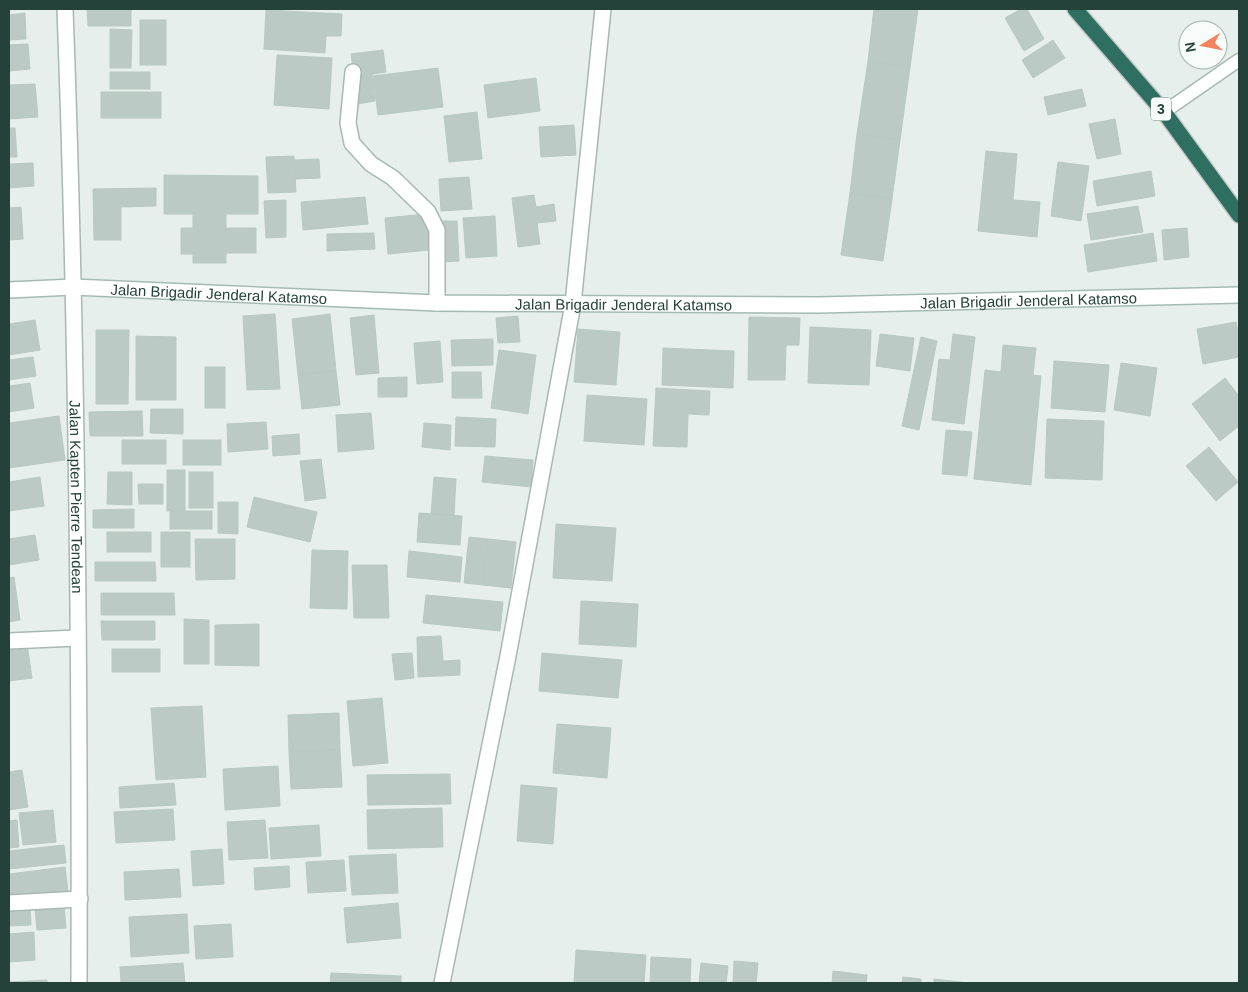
<svg xmlns="http://www.w3.org/2000/svg" width="1248" height="992" viewBox="0 0 1248 992" font-family="Arial,sans-serif">
<style>
.building{fill:#bbcac4;stroke:#b8c9c2}
.lines{fill:none;stroke-linecap:round;stroke-linejoin:round}
.lane-casing{stroke:#a8b8b2;stroke-width:15}
.street-casing{stroke:#a8b8b2;stroke-width:18}
.secondary-casing{stroke:#a4bbb3;stroke-width:18}
.highway-casing{stroke:#c2cac8;stroke-width:18}
.lane{stroke:#fff;stroke-width:12}
.street{stroke:#fff;stroke-width:15}
.secondary{stroke:#fff;stroke-width:15}
.highway{stroke:#2f6f62;stroke-width:15}
.labels{text-anchor:middle;dominant-baseline:central;stroke-width:4;stroke-linejoin:round;paint-order:stroke}
.shield{fill:#f7fbf9;stroke:#637a73;stroke-width:1}
.shield-label{font-size:14px;font-weight:bold;fill:#24423a}
.street-label{font-size:15px;fill:#24423a;stroke:#f7fbf9}
</style>
<rect width="100%" height="100%" fill="#e6efeb"/>
<g class="building">
<polygon points="87,9 131,9 131,26 88,26"/>
<polygon points="874,9 918,9 910,67 868,61"/>
<polygon points="1021,9 1027,9 1044,39 1024,51 1005,18"/>
<polygon points="266,10 342,14 341,36 326,36 325,53 264,49"/>
<polygon points="25,13 26,39 9,40 9,15"/>
<rect x="140" y="20" width="26" height="45"/>
<polygon points="110,29 132,30 131,68 110,68"/>
<polygon points="1053,40 1065,58 1033,78 1022,60"/>
<polygon points="28,44 30,69 9,71 9,45"/>
<polygon points="383,50 386,72 372,74 375,101 358,104 351,54"/>
<polygon points="277,55 332,58 329,109 274,105"/>
<polygon points="868,61 910,67 900,140 857,134"/>
<polygon points="438,68 443,107 378,115 373,76"/>
<rect x="110" y="72" width="40" height="17"/>
<polygon points="536,78 540,111 488,118 484,85"/>
<polygon points="35,84 38,117 9,119 9,85"/>
<polygon points="1082,89 1086,106 1048,115 1044,97"/>
<rect x="101" y="92" width="60" height="26"/>
<polygon points="477,112 482,159 449,162 444,116"/>
<polygon points="1115,119 1121,154 1097,159 1089,124"/>
<polygon points="574,125 576,155 541,157 539,127"/>
<polygon points="9,128 15,128 17,157 9,157"/>
<polygon points="857,134 900,140 892,199 850,193"/>
<polygon points="986,151 1017,154 1013,200 1040,202 1037,237 978,231"/>
<polygon points="294,156 296,192 268,193 266,157"/>
<polygon points="319,159 320,178 295,179 294,160"/>
<polygon points="1058,162 1089,166 1081,221 1051,216"/>
<polygon points="33,163 34,186 9,188 9,164"/>
<polygon points="1151,171 1155,196 1097,206 1093,181"/>
<polygon points="164,175 258,176 258,214 226,214 226,228 256,228 256,253 226,253 226,263 193,263 193,254 181,254 181,228 193,228 193,214 164,214"/>
<polygon points="469,177 472,209 441,211 439,179"/>
<polygon points="156,188 156,206 121,207 121,240 94,240 93,189"/>
<polygon points="850,193 892,199 883,261 841,255"/>
<polygon points="534,195 536,207 554,204 556,221 537,223 540,244 518,247 512,198"/>
<polygon points="365,197 368,224 303,230 301,202"/>
<polygon points="286,200 286,237 266,238 264,201"/>
<polygon points="1138,206 1143,232 1091,240 1087,214"/>
<polygon points="21,207 23,239 9,240 9,208"/>
<polygon points="426,214 430,250 388,254 385,218"/>
<polygon points="495,216 497,256 466,258 463,218"/>
<polygon points="439,221 457,221 459,261 441,262"/>
<polygon points="1187,228 1189,257 1164,260 1162,230"/>
<polygon points="374,233 375,249 327,251 327,234"/>
<polygon points="1153,233 1157,261 1088,272 1084,245"/>
<polygon points="275,314 280,389 247,390 243,316"/>
<polygon points="330,314 336,371 298,375 292,319"/>
<polygon points="374,315 379,373 356,375 350,318"/>
<polygon points="518,316 520,342 498,343 496,318"/>
<polygon points="749,317 800,318 799,345 786,345 785,380 748,380"/>
<polygon points="35,320 40,350 9,355 9,324"/>
<polygon points="1236,322 1239,338 1239,357 1203,364 1197,329"/>
<polygon points="810,327 871,330 869,385 808,383"/>
<polygon points="578,329 620,332 616,385 574,382"/>
<polygon points="96,330 129,330 128,404 96,404"/>
<polygon points="880,334 914,338 910,371 876,366"/>
<polygon points="953,334 975,337 964,424 932,420 939,359 950,360"/>
<polygon points="136,336 176,337 176,400 136,400"/>
<polygon points="921,337 937,341 919,430 902,426"/>
<polygon points="493,339 493,365 452,366 451,340"/>
<polygon points="440,341 443,382 417,384 414,343"/>
<polygon points="1003,345 1036,348 1033,375 1041,376 1031,485 974,479 985,370 1001,372"/>
<polygon points="663,348 734,351 733,388 662,385"/>
<polygon points="499,350 536,355 528,414 491,408"/>
<polygon points="33,357 36,376 9,380 9,360"/>
<polygon points="1054,361 1109,365 1105,412 1051,408"/>
<polygon points="1121,363 1157,368 1150,416 1114,410"/>
<rect x="205" y="367" width="20" height="41"/>
<polygon points="336,371 340,405 302,409 298,375"/>
<polygon points="452,372 481,372 482,398 452,398"/>
<polygon points="407,377 407,397 378,397 378,378"/>
<polygon points="1225,378 1239,396 1239,426 1220,441 1192,404"/>
<polygon points="30,383 34,408 9,412 9,386"/>
<polygon points="656,388 710,391 709,415 688,414 687,447 653,446"/>
<polygon points="587,395 647,399 644,445 584,441"/>
<polygon points="151,409 183,409 183,434 150,433"/>
<polygon points="142,411 143,436 90,436 89,412"/>
<polygon points="371,413 374,449 338,452 336,415"/>
<polygon points="59,416 65,460 9,468 9,423"/>
<polygon points="456,417 496,419 495,447 455,446"/>
<polygon points="1047,419 1104,421 1102,480 1045,478"/>
<polygon points="266,422 268,449 228,452 227,424"/>
<polygon points="424,423 451,425 450,450 422,447"/>
<polygon points="946,430 972,432 967,476 942,474"/>
<polygon points="299,434 300,454 273,456 272,436"/>
<rect x="122" y="440" width="44" height="24"/>
<rect x="183" y="440" width="38" height="25"/>
<polygon points="1209,447 1238,482 1216,501 1186,466"/>
<polygon points="485,456 533,460 531,487 482,482"/>
<polygon points="321,459 326,498 305,501 300,461"/>
<rect x="167" y="470" width="18" height="41"/>
<polygon points="108,472 132,472 132,505 107,504"/>
<rect x="189" y="472" width="24" height="36"/>
<polygon points="40,477 44,506 9,511 9,482"/>
<polygon points="434,477 456,479 454,516 431,514"/>
<polygon points="138,484 163,484 163,504 139,504"/>
<polygon points="254,497 317,512 310,542 247,527"/>
<polygon points="218,502 238,502 238,534 218,533"/>
<polygon points="134,509 134,528 93,528 93,510"/>
<rect x="170" y="511" width="42" height="18"/>
<polygon points="419,513 462,516 460,545 417,542"/>
<polygon points="556,524 616,528 612,581 553,578"/>
<rect x="107" y="532" width="44" height="20"/>
<rect x="161" y="532" width="29" height="35"/>
<polygon points="35,535 39,560 9,565 9,539"/>
<polygon points="469,537 488,539 483,585 464,583"/>
<polygon points="195,539 235,539 235,579 196,580"/>
<polygon points="488,539 516,542 511,588 483,585"/>
<polygon points="312,550 348,551 347,609 310,608"/>
<polygon points="409,551 462,557 460,582 407,577"/>
<polygon points="95,562 155,562 156,581 95,581"/>
<polygon points="352,565 387,565 389,618 354,618"/>
<polygon points="14,577 20,620 9,622 9,578"/>
<polygon points="101,593 174,593 175,615 101,615"/>
<polygon points="426,595 503,602 500,631 423,623"/>
<polygon points="581,601 638,604 636,647 579,644"/>
<polygon points="184,619 209,620 209,664 184,664"/>
<polygon points="101,621 155,621 155,640 102,640"/>
<polygon points="259,624 259,666 215,665 215,625"/>
<polygon points="441,636 443,661 460,660 460,675 418,677 417,637"/>
<polygon points="27,644 32,678 9,681 9,647"/>
<rect x="112" y="649" width="48" height="23"/>
<polygon points="412,653 414,678 395,680 392,654"/>
<polygon points="542,653 622,660 618,698 539,691"/>
<polygon points="382,698 388,763 353,766 347,701"/>
<polygon points="202,706 206,777 156,780 151,708"/>
<polygon points="339,713 340,750 289,752 288,715"/>
<polygon points="557,724 611,728 607,778 553,773"/>
<polygon points="340,750 342,787 291,789 289,752"/>
<polygon points="278,766 280,806 225,810 223,769"/>
<polygon points="22,770 28,807 9,810 9,772"/>
<polygon points="450,774 451,804 368,805 367,775"/>
<polygon points="174,783 176,805 120,808 119,787"/>
<polygon points="521,785 557,788 553,844 517,841"/>
<polygon points="442,808 443,847 368,849 367,810"/>
<polygon points="173,809 175,840 116,843 114,812"/>
<polygon points="53,810 56,842 23,845 19,813"/>
<polygon points="17,820 19,847 9,848 9,821"/>
<polygon points="265,820 268,858 229,860 227,822"/>
<polygon points="319,825 321,856 271,859 269,828"/>
<polygon points="64,845 66,863 9,869 9,851"/>
<polygon points="222,849 224,884 193,886 191,851"/>
<polygon points="396,854 398,893 352,895 349,856"/>
<polygon points="344,860 346,891 308,893 306,862"/>
<polygon points="289,866 290,887 255,890 254,868"/>
<polygon points="65,867 68,891 9,898 9,874"/>
<polygon points="179,869 181,897 125,900 124,872"/>
<polygon points="398,903 401,938 347,943 344,908"/>
<polygon points="64,905 66,928 37,930 35,908"/>
<polygon points="30,906 31,925 9,926 9,908"/>
<polygon points="187,914 189,953 131,957 129,917"/>
<polygon points="231,924 233,957 196,959 194,926"/>
<polygon points="34,932 35,960 9,962 9,934"/>
<polygon points="576,950 646,955 644,983 574,983"/>
<polygon points="651,957 691,959 690,983 650,983"/>
<polygon points="734,961 758,963 756,983 733,983"/>
<polygon points="183,963 185,983 121,983 120,967"/>
<polygon points="701,963 728,966 726,983 699,983"/>
<polygon points="833,971 867,975 866,983 832,983"/>
<polygon points="331,973 401,976 401,983 330,983"/>
<polygon points="903,977 921,979 921,983 902,983"/>
<polygon points="934,979 969,983 934,983"/>
<polygon points="47,980 47,983 9,983 9,982"/>
</g>
<g class="lines">
<defs>
<polyline id="lane" points="1164,112 1239,60"/>
<g id="street">
<path id="s1" d="M 65,9 C 77,333 80,658 79,983"/>
<polyline points="353,72 348,123 352,143 371,164 393,178 428,212 437,230 437,303"/>
<polyline points="9,641 77,638"/>
<polyline points="9,903 80,899"/>
<polyline points="442,983 508,656 573,304 603,9"/>
</g>
<g id="secondary">
<path id="s2" d="M 9,290 L 73,287 L 437,303 L 819,305 L 1239,295"/>
</g>
<polyline id="highway" points="1075,9 1164,112 1239,215"/>
</defs>
<use href="#lane" class="lane-casing"/>
<use href="#street" class="street-casing"/>
<use href="#secondary" class="secondary-casing"/>
<use href="#highway" class="highway-casing"/>
<use href="#lane" class="lane"/>
<use href="#street" class="street"/>
<use href="#secondary" class="secondary"/>
<use href="#highway" class="highway"/>
</g>
<g class="labels">
<rect class="shield" x="1151" y="97.5" width="20" height="23" rx="4"/>
<g class="shield-label">
<text x="1161" y="109">3</text>
</g>
<g class="street-label">
<text stroke="none"><textPath href="#s2" startOffset="210">Jalan Brigadir Jenderal Katamso</textPath></text>
<text stroke="none"><textPath href="#s2" startOffset="1020">Jalan Brigadir Jenderal Katamso</textPath></text>
<text stroke="none"><textPath href="#s2" startOffset="615">Jalan Brigadir Jenderal Katamso</textPath></text>
<text stroke="none"><textPath href="#s1" startOffset="488">Jalan Kapten Pierre Tendean</textPath></text>
</g>
</g>
<rect width="1248" height="992" fill="none" stroke="#24423a" stroke-width="20"/>
<g transform="translate(1203 45) rotate(260)"><circle r="24" fill="#f7fbf9" stroke="#a3b1ad"/>
<path d="M0-4L9 19L0 12L-9 19Z" fill="#f4845f"/>
<text y="-8" font-size="14" font-weight="bold" text-anchor="middle" fill="#24423a">N</text>
</g>
</svg>
